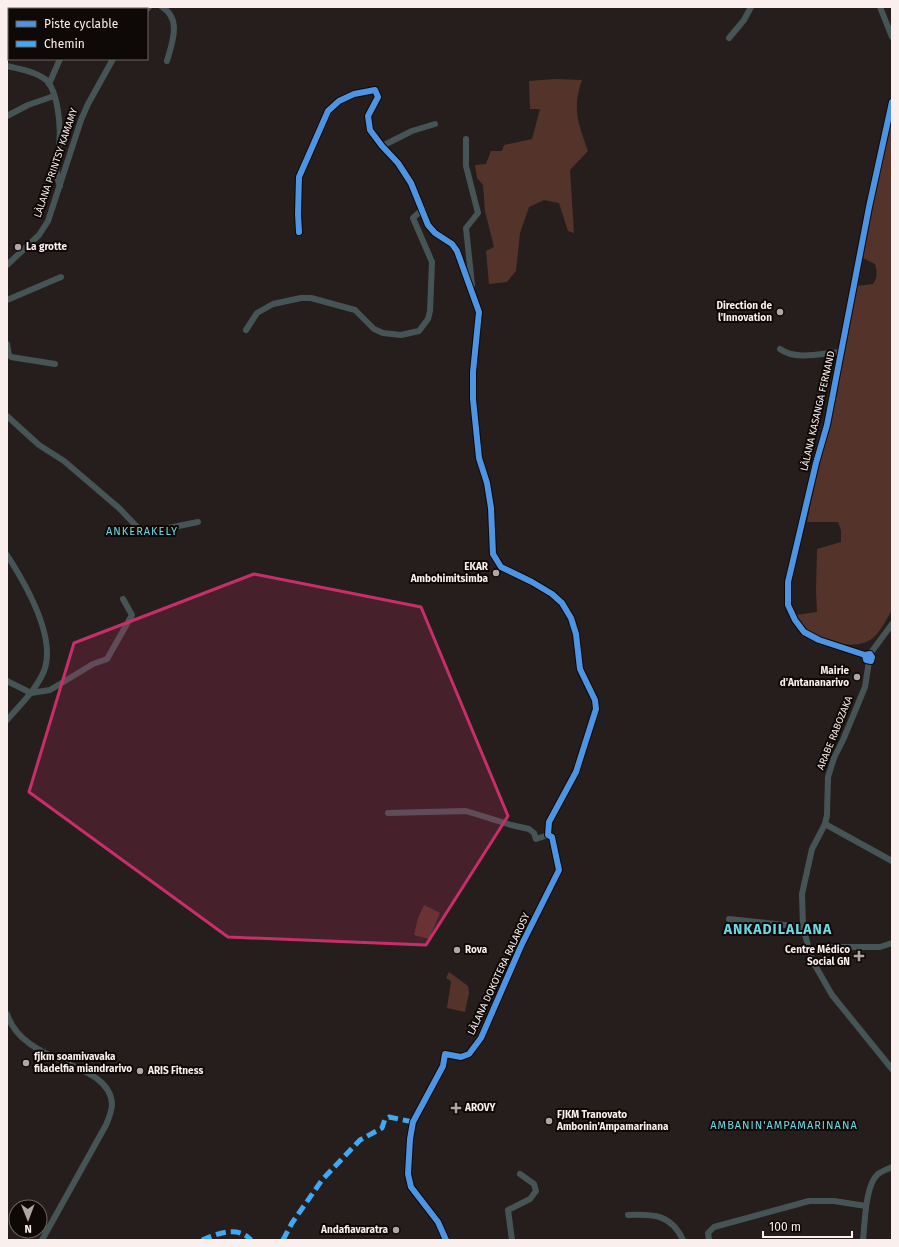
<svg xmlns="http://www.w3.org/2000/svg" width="899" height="1247" viewBox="0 0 899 1247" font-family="'Fira Sans',sans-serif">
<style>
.green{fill:#54342a}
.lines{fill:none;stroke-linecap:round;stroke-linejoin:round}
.minor{stroke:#475456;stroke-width:6}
.quiet{stroke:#3fa9f5;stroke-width:5;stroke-dasharray:10 5;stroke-linecap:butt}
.cycleway-casing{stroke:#0e0806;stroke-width:8}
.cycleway{stroke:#4d94e3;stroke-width:6}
.marked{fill:#c82e6a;fill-opacity:0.2;stroke:#c82e6a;stroke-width:3;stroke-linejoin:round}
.poi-dot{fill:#b0a6a3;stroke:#0e0806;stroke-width:1.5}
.labels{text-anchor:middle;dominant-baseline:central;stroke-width:4;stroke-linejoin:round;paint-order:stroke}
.street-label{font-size:10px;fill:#faefec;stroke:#0e0806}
.poi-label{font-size:10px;font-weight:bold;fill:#faefec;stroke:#0e0806;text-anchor:start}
.neighbourhood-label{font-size:11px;letter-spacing:1px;fill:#6cd7e3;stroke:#0e0806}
.district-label{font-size:14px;font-weight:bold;letter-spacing:1px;fill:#6cd7e3;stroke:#0e0806}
</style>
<rect width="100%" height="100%" fill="#261e1c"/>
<g class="green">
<path d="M 555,79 L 582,80 C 572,109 578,123 588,151 L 570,170 L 574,233 L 568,231 L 559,203 L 544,200 L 529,207 L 520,233 L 516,271 L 507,282 L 489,284 L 486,251 L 494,247 L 485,211 L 483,185 L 477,178 L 475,165 L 486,164 L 491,151 L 502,151 L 504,145 L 532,139 L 540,109 L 530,109 L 529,81 Z"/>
<path d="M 892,117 L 892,610 C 887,618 882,629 875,636 C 859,653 819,642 804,628 C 800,625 798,619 795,615 L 817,612 L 816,591 L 817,549 L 841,542 L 841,530 L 838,522 L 807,522 L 856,286 L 873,284 C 878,277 877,271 875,264 L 863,258 L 876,184 Z"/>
<polygon points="424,905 440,913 429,939 414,935 418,918"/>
<polygon points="449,972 468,986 469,993 465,1012 447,1008 451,981 446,978"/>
</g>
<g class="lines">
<g class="minor">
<path d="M 162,7 C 182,19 172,43 167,61"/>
<polyline points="880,7 892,37"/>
<polyline points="147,9 149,7"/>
<polyline points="729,38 744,20 751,7"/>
<path d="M 7,66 C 19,69 34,71 45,79 C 59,91 61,130 59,147 C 57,162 54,172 60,186"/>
<polyline points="49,84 60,59"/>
<polyline points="7,116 28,105 54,96"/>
<polyline points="466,139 466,166 478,213 466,228 472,285"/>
<polyline points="382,146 412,131 435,124"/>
<polyline points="299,232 298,214 299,177 328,111 339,101 354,94 375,90 378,97 368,116 370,130 382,146 398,163 411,183 428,225 435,233 452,244 457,251 479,312 473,372 473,399 479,458 487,483 491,508 493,554 501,567 532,582 552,594 562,603 571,618 576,634 580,669 595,700 596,709 576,772 549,822 548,835 552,837 559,870 521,946 481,1038 469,1054 461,1057 445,1054 443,1066 413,1122 410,1139 408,1174 411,1187 438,1222 446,1240"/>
<polyline points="7,265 39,235 48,221 81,120 88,104 113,59"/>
<polyline points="7,300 61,277"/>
<polyline points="246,330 257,313 273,304 301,298 311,298 355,310 374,329 383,333 401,335 419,331 428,319 430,311 432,262 413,218 423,209"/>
<polyline points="7,344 9,355 11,357 55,364"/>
<path d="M 780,349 C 796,361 823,353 842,352"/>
<polyline points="7,416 39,445 64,461 119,508 139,529 149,532 198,522"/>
<path d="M 7,555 C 25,583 57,637 44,671 C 36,690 20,705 7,720"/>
<polyline points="870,654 892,624"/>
<polyline points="865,655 866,660 871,661 872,657 870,654 865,655 819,640 804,632 795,620 788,605 788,582 816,463 827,425 869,207 892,102"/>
<polyline points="869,661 865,687 843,740 834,758 828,777 827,815 825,824 812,849 802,894 803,927 812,960 832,995 892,1069"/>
<polyline points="7,681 31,693 50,690 93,664 107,659 132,615 123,599"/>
<polyline points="388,813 466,811 511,825 529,829 534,833 536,839 548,835"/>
<polyline points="825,824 892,861"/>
<polyline points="729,919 803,927"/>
<polyline points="809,951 831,947 880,947 892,943"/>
<path d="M 7,1014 C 24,1067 110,1060 112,1104 C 112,1111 109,1118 106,1125 L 42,1240"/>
<path d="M 628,1215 C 653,1214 671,1214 683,1240"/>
<polyline points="512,1240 508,1210 530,1199 536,1191 534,1184 520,1174"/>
<polyline points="709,1240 708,1233 714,1227 809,1201 834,1201 866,1206"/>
<path d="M 863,1240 C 865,1223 865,1185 878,1174 C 882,1171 888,1169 892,1167"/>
</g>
<g class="quiet">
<path d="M 202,1240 C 217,1234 238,1225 251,1240"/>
<polyline points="283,1240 292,1223 322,1180 360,1140 382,1128 385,1119 389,1117 413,1122"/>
</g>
<defs>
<g id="cycleway">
<polyline points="299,232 298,214 299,177 328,111 339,101 354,94 375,90 378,97 368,116 370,130 382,146 398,163 411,183 428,225 435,233 452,244 457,251 479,312 473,372 473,399 479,458 487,483 491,508 493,554 501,567 532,582 552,594 562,603 571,618 576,634 580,669 595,700 596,709 576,772 549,822 548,835 552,837 559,870 521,946 481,1038 469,1054 461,1057 445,1054 443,1066 413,1122 410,1139 408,1174 411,1187 438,1222 446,1240"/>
<polyline points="865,655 866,660 871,661 872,657 870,654 865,655 819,640 804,632 795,620 788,605 788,582 816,463 827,425 869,207 892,102"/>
</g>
</defs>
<use href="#cycleway" class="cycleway-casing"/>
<use href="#cycleway" class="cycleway"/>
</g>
<path class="marked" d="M 254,574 L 421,607 L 508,816 L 426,945 L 228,937 L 29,792 L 74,643 Z"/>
<g class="poi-dot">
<circle cx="18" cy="247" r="4"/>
<circle cx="780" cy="312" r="4"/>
<circle cx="496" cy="573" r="4"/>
<circle cx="857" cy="677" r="4"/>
<circle cx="457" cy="950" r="4"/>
<path d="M857 950h4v4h4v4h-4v4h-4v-4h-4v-4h4z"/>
<circle cx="26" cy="1063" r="4"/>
<circle cx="140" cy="1071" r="4"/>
<path d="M454 1102h4v4h4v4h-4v4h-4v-4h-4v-4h4z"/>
<circle cx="549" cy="1121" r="4"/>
<circle cx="396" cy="1230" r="4"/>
</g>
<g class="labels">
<g class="street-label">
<text transform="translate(56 163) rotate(-71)">LÀLANA PRINTSY KAMAMY</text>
<text transform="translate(818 411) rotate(-77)">LÀLANA KASANGA FERNAND</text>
<text transform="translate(835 733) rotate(-68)">ARABE RABOZAKA</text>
<text transform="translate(499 974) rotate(-65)">LÀLANA DOKOTERA RALAROSY</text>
</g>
<g class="poi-label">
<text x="26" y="247">La grotte</text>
<text x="772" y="306" text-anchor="end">Direction de<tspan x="772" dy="12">l'Innovation</tspan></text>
<text x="488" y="567" text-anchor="end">EKAR<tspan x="488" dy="12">Ambohimitsimba</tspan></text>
<text x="849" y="671" text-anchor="end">Mairie<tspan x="849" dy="12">d'Antananarivo</tspan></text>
<text x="465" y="950">Rova</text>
<text x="850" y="950" text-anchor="end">Centre Médico<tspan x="850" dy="12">Social GN</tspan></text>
<text x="34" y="1057">fjkm soamivavaka<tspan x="34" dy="12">filadelfia miandrarivo</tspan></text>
<text x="148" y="1071">ARIS Fitness</text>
<text x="465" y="1108">AROVY</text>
<text x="557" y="1115">FJKM Tranovato<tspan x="557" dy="12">Ambonin'Ampamarinana</tspan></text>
<text x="388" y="1230" text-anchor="end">Andafiavaratra</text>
</g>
<g class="neighbourhood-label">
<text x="142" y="531">ANKERAKELY</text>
<text x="784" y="1125">AMBANIN'AMPAMARINANA</text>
</g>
<g class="district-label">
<text x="778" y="929">ANKADILALANA</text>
</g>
</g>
<rect width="899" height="1247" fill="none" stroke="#faefec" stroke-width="16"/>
<rect x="8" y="8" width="140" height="52" fill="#0e0806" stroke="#6c6462"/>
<rect x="16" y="21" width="20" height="6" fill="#4d94e3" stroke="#6c6462"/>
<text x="44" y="28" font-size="12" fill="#faefec">Piste cyclable</text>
<rect x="16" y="41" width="20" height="6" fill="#3fa9f5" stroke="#6c6462"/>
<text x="44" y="48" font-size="12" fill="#faefec">Chemin</text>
<g transform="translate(28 1219) rotate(179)"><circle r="19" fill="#0e0806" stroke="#6c6462"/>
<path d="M0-3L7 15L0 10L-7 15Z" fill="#b0a6a3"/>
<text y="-6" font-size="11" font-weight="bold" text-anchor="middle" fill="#faefec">N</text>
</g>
<path d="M763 1231v6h89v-6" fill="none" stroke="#faefec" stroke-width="2"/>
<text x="769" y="1231" font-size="12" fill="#faefec" stroke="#0e0806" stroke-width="3" paint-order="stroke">100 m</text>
</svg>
